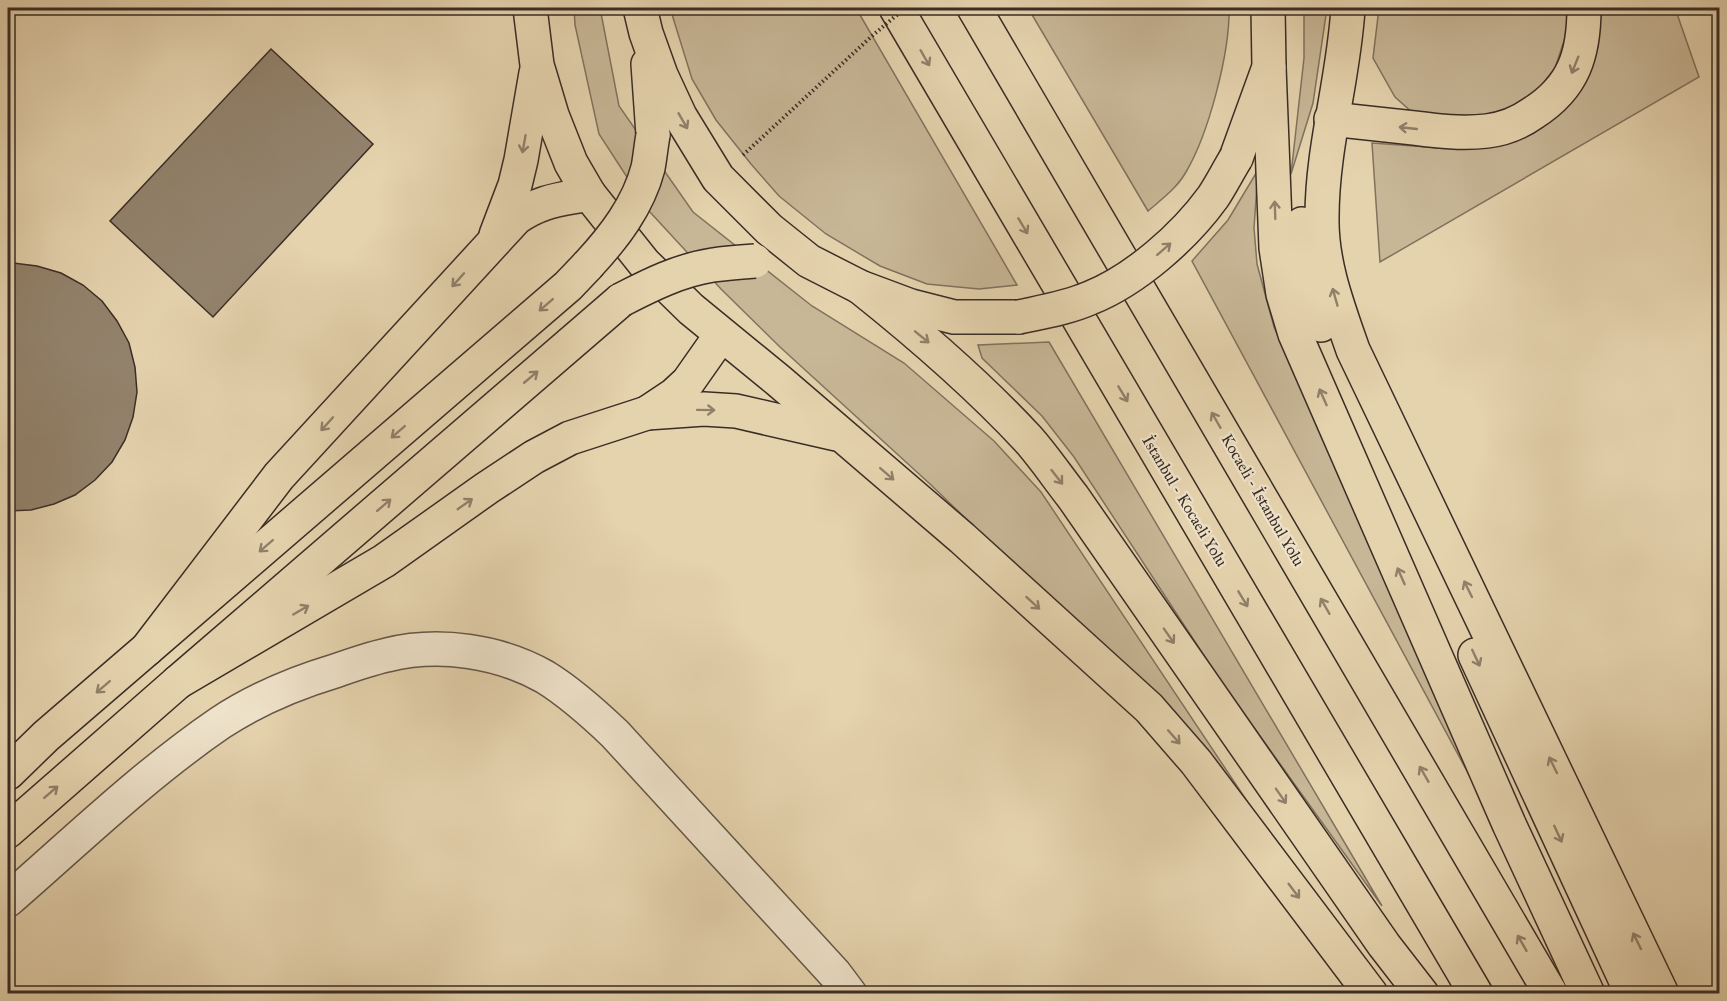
<svg xmlns="http://www.w3.org/2000/svg" width="1727" height="1001" viewBox="0 0 1727 1001" font-family="'IM FELL Great Primer',serif">
<style>
.green{fill:#c8b797;stroke:#81725e;stroke-width:1.5}
.building{fill:#93836d;stroke:#3a2d26;stroke-width:1.5}
.lines{fill:none;stroke-linecap:round;stroke-linejoin:round}
.minor-casing{stroke:#655648;stroke-width:36}
.major-casing{stroke:#3a2d26;stroke-width:36}
.highway-casing{stroke:#3a2d26;stroke-width:36}
.path{stroke:#3a2d26;stroke-width:4;stroke-dasharray:1.5 3;stroke-linecap:butt}
.minor{stroke:#eee2ca;stroke-width:33}
.major{stroke:#e5d3ae;stroke-width:33}
.highway{stroke:#e5d3ae;stroke-width:33}
.highway-bridge-casing{stroke:#3a2d26;stroke-width:36;stroke-linecap:butt}
.path-bridge{stroke:#3a2d26;stroke-width:4;stroke-dasharray:1.5 3;stroke-linecap:butt}
.highway-bridge{stroke:#e5d3ae;stroke-width:33}
.oneway{stroke:#90806a}
.labels{text-anchor:middle;dominant-baseline:central;stroke-width:4.5;stroke-linejoin:round;paint-order:stroke}
.street-label{font-size:16px;fill:#3a2d26;stroke:#eee2ca}
</style>
<rect width="100%" height="100%" fill="#e5d3ae"/>
<filter id="stains"><feTurbulence type="fractalNoise" baseFrequency=".00333" numOctaves="4"/><feColorMatrix values="0 0 0 0 .2 0 0 0 0 .09 0 0 0 0 .02 0 0 0 .5 -.17"/></filter>
<radialGradient id="worn" r=".72"><stop offset=".6" stop-color="#630" stop-opacity="0"/><stop offset="1" stop-color="#630" stop-opacity=".3"/></radialGradient>
<g class="green">
<polygon points="574,8 600,8 619,106 693,212 812,306 904,363 994,441 1041,492 1375,993 1130,677 930,484 780,347 721,289 649,211 599,134 575,25"/>
<polygon points="670,8 856,8 1017,285 979,289 927,284 880,266 826,234 779,196 751,164 716,120 692,79"/>
<path d="M 1028,8 L 1229,8 C 1230,52 1209,133 1186,172 C 1177,188 1162,199 1148,211 Z"/>
<polygon points="1304,8 1327,8 1313,103 1291,174 1304,58"/>
<polygon points="1379,8 1568,8 1569,12 1565,38 1555,68 1536,92 1514,109 1487,116 1446,120 1413,113 1395,97 1373,58"/>
<polygon points="1601,8 1675,8 1699,77 1380,262 1372,143 1442,148 1500,143 1536,131 1564,108 1586,78 1598,47"/>
<polygon points="1258,170 1254,228 1257,264 1274,327 1475,786 1192,261 1228,220"/>
<polygon points="1049,342 1382,906 1222,683 1074,457 1042,416 982,358 978,345"/>
</g>
<g class="building">
<polygon points="271,49 373,144 213,317 110,221"/>
<polygon points="13,263 37,266 61,273 83,285 102,301 117,321 129,343 135,367 137,392 133,417 125,440 112,462 95,480 75,495 54,504 31,510 8,511 8,264"/>
</g>
<g class="lines">
<defs>
<path id="minor" d="M 8,900 C 77,840 144,775 220,723 C 255,700 295,683 335,671 C 352,665 369,659 387,655 C 439,642 499,651 545,677 C 571,693 593,713 615,734 L 835,974 L 850,994"/>
<g id="major">
<polyline points="530,8 537,65 552,115 571,163 589,194 644,263 691,309 779,381 962,538 1149,708 1196,762 1371,994"/>
<path d="M 1348,8 C 1344,78 1322,146 1322,217 C 1321,263 1338,307 1353,350 L 1662,994"/>
<polyline points="1302,224 1306,276 1321,325"/>
<polyline points="496,235 515,185 521,160 536,73"/>
<polyline points="647,413 674,395 688,382 721,335"/>
<polyline points="1475,655 1632,994"/>
<path d="M 8,773 L 46,736 L 147,649 L 279,476 L 516,218 C 542,200 559,200 589,194"/>
<polyline points="8,831 178,682 384,561 487,488 534,457 570,438 647,413 704,409 736,411 836,434"/>
</g>
<g id="highway">
<polyline points="640,8 646,33 661,75 680,116 718,178 769,229 809,261 860,287 911,306 954,317 1019,317"/>
<polyline points="896,8 1476,994"/>
<polyline points="974,8 1551,994"/>
<polyline points="648,64 653,135"/>
<polyline points="1269,67 1276,248 1283,294 1295,334 1509,824 1588,994"/>
<path d="M 1331,119 C 1359,122 1386,125 1414,128 C 1438,131 1462,134 1487,131 C 1504,129 1519,123 1533,113 C 1574,87 1584,54 1584,8"/>
<polyline points="1236,158 1269,67 1268,8"/>
<path d="M 860,287 C 919,334 976,383 1028,439 C 1044,457 1058,478 1073,497 L 1384,945 L 1422,994"/>
<polyline points="147,649 568,286 588,265"/>
<polyline points="178,682 621,300"/>
</g>
</defs>
<use href="#minor" class="minor-casing"/>
<use href="#major" class="major-casing"/>
<use href="#highway" class="highway-casing"/>
<polyline class="path" points="743,155 872,36"/>
<use href="#minor" class="minor"/>
<use href="#major" class="major"/>
<use href="#highway" class="highway"/>
<defs>
<g id="highway-bridge">
<path d="M 588,265 C 614,237 638,206 648,168 C 650,158 651,146 653,135"/>
<path d="M 621,300 C 650,285 680,270 713,265 C 727,263 741,262 755,261"/>
<path d="M 1019,317 C 1042,312 1067,308 1090,298 C 1135,280 1184,237 1213,197 C 1221,185 1228,171 1236,158"/>
</g>
</defs>
<use href="#highway-bridge" class="highway-bridge-casing"/>
<polyline class="path-bridge" points="872,36 905,8"/>
<use href="#highway-bridge" class="highway-bridge"/>
</g>
<defs><path id="oneway-shaft" d="M-6 0H5M1.5-3L5.5 0L1.5 3" fill="none" stroke-width="1.6" stroke-linecap="round" stroke-linejoin="round" transform="scale(1.5)"/></defs>
<g class="oneway">
<use href="#oneway-shaft" transform="translate(925 58) rotate(60)"/>
<use href="#oneway-shaft" transform="translate(1575 65) rotate(112)"/>
<use href="#oneway-shaft" transform="translate(683 121) rotate(60)"/>
<use href="#oneway-shaft" transform="translate(1408 128) rotate(-174)"/>
<use href="#oneway-shaft" transform="translate(524 144) rotate(100)"/>
<use href="#oneway-shaft" transform="translate(1275 210) rotate(-92)"/>
<use href="#oneway-shaft" transform="translate(1023 226) rotate(59)"/>
<use href="#oneway-shaft" transform="translate(1164 249) rotate(-41)"/>
<use href="#oneway-shaft" transform="translate(458 280) rotate(132)"/>
<use href="#oneway-shaft" transform="translate(1335 297) rotate(-106)"/>
<use href="#oneway-shaft" transform="translate(546 305) rotate(139)"/>
<use href="#oneway-shaft" transform="translate(922 337) rotate(39)"/>
<use href="#oneway-shaft" transform="translate(531 377) rotate(-40)"/>
<use href="#oneway-shaft" transform="translate(1123 394) rotate(59)"/>
<use href="#oneway-shaft" transform="translate(1323 397) rotate(-114)"/>
<use href="#oneway-shaft" transform="translate(706 410) rotate(1)"/>
<use href="#oneway-shaft" transform="translate(1216 420) rotate(-120)"/>
<use href="#oneway-shaft" transform="translate(327 424) rotate(132)"/>
<use href="#oneway-shaft" transform="translate(398 432) rotate(139)"/>
<use href="#oneway-shaft" transform="translate(887 474) rotate(41)"/>
<use href="#oneway-shaft" transform="translate(1057 477) rotate(52)"/>
<use href="#oneway-shaft" transform="translate(465 504) rotate(-35)"/>
<use href="#oneway-shaft" transform="translate(384 505) rotate(-41)"/>
<use href="#oneway-shaft" transform="translate(266 546) rotate(139)"/>
<use href="#oneway-shaft" transform="translate(1401 576) rotate(-114)"/>
<use href="#oneway-shaft" transform="translate(1468 589) rotate(-116)"/>
<use href="#oneway-shaft" transform="translate(1243 599) rotate(59)"/>
<use href="#oneway-shaft" transform="translate(1033 603) rotate(42)"/>
<use href="#oneway-shaft" transform="translate(1325 606) rotate(-120)"/>
<use href="#oneway-shaft" transform="translate(301 610) rotate(-30)"/>
<use href="#oneway-shaft" transform="translate(1169 636) rotate(55)"/>
<use href="#oneway-shaft" transform="translate(1476 658) rotate(65)"/>
<use href="#oneway-shaft" transform="translate(103 687) rotate(139)"/>
<use href="#oneway-shaft" transform="translate(1174 737) rotate(49)"/>
<use href="#oneway-shaft" transform="translate(1553 765) rotate(-116)"/>
<use href="#oneway-shaft" transform="translate(1424 774) rotate(-120)"/>
<use href="#oneway-shaft" transform="translate(51 792) rotate(-41)"/>
<use href="#oneway-shaft" transform="translate(1281 796) rotate(55)"/>
<use href="#oneway-shaft" transform="translate(1558 834) rotate(65)"/>
<use href="#oneway-shaft" transform="translate(1294 891) rotate(53)"/>
<use href="#oneway-shaft" transform="translate(1637 941) rotate(-116)"/>
<use href="#oneway-shaft" transform="translate(1522 943) rotate(-120)"/>
</g>
<g class="labels">
<g class="street-label">
<text transform="translate(1263 500) rotate(60)">Kocaeli - İstanbul Yolu</text>
<text transform="translate(1185 501) rotate(59)">İstanbul - Kocaeli Yolu</text>
</g>
</g>
<rect width="1727" height="1001" fill="none" stroke="#e5d3ae" stroke-width="30"/>
<rect x="9" y="9" width="1709" height="983" fill="none" stroke="#3a2d26" stroke-width="3"/>
<rect x="15" y="15" width="1697" height="971" fill="none" stroke="#3a2d26" stroke-width="1.5"/>
<rect width="100%" height="100%" filter="url(#stains)"/>
<rect width="100%" height="100%" fill="url(#worn)"/>
</svg>
